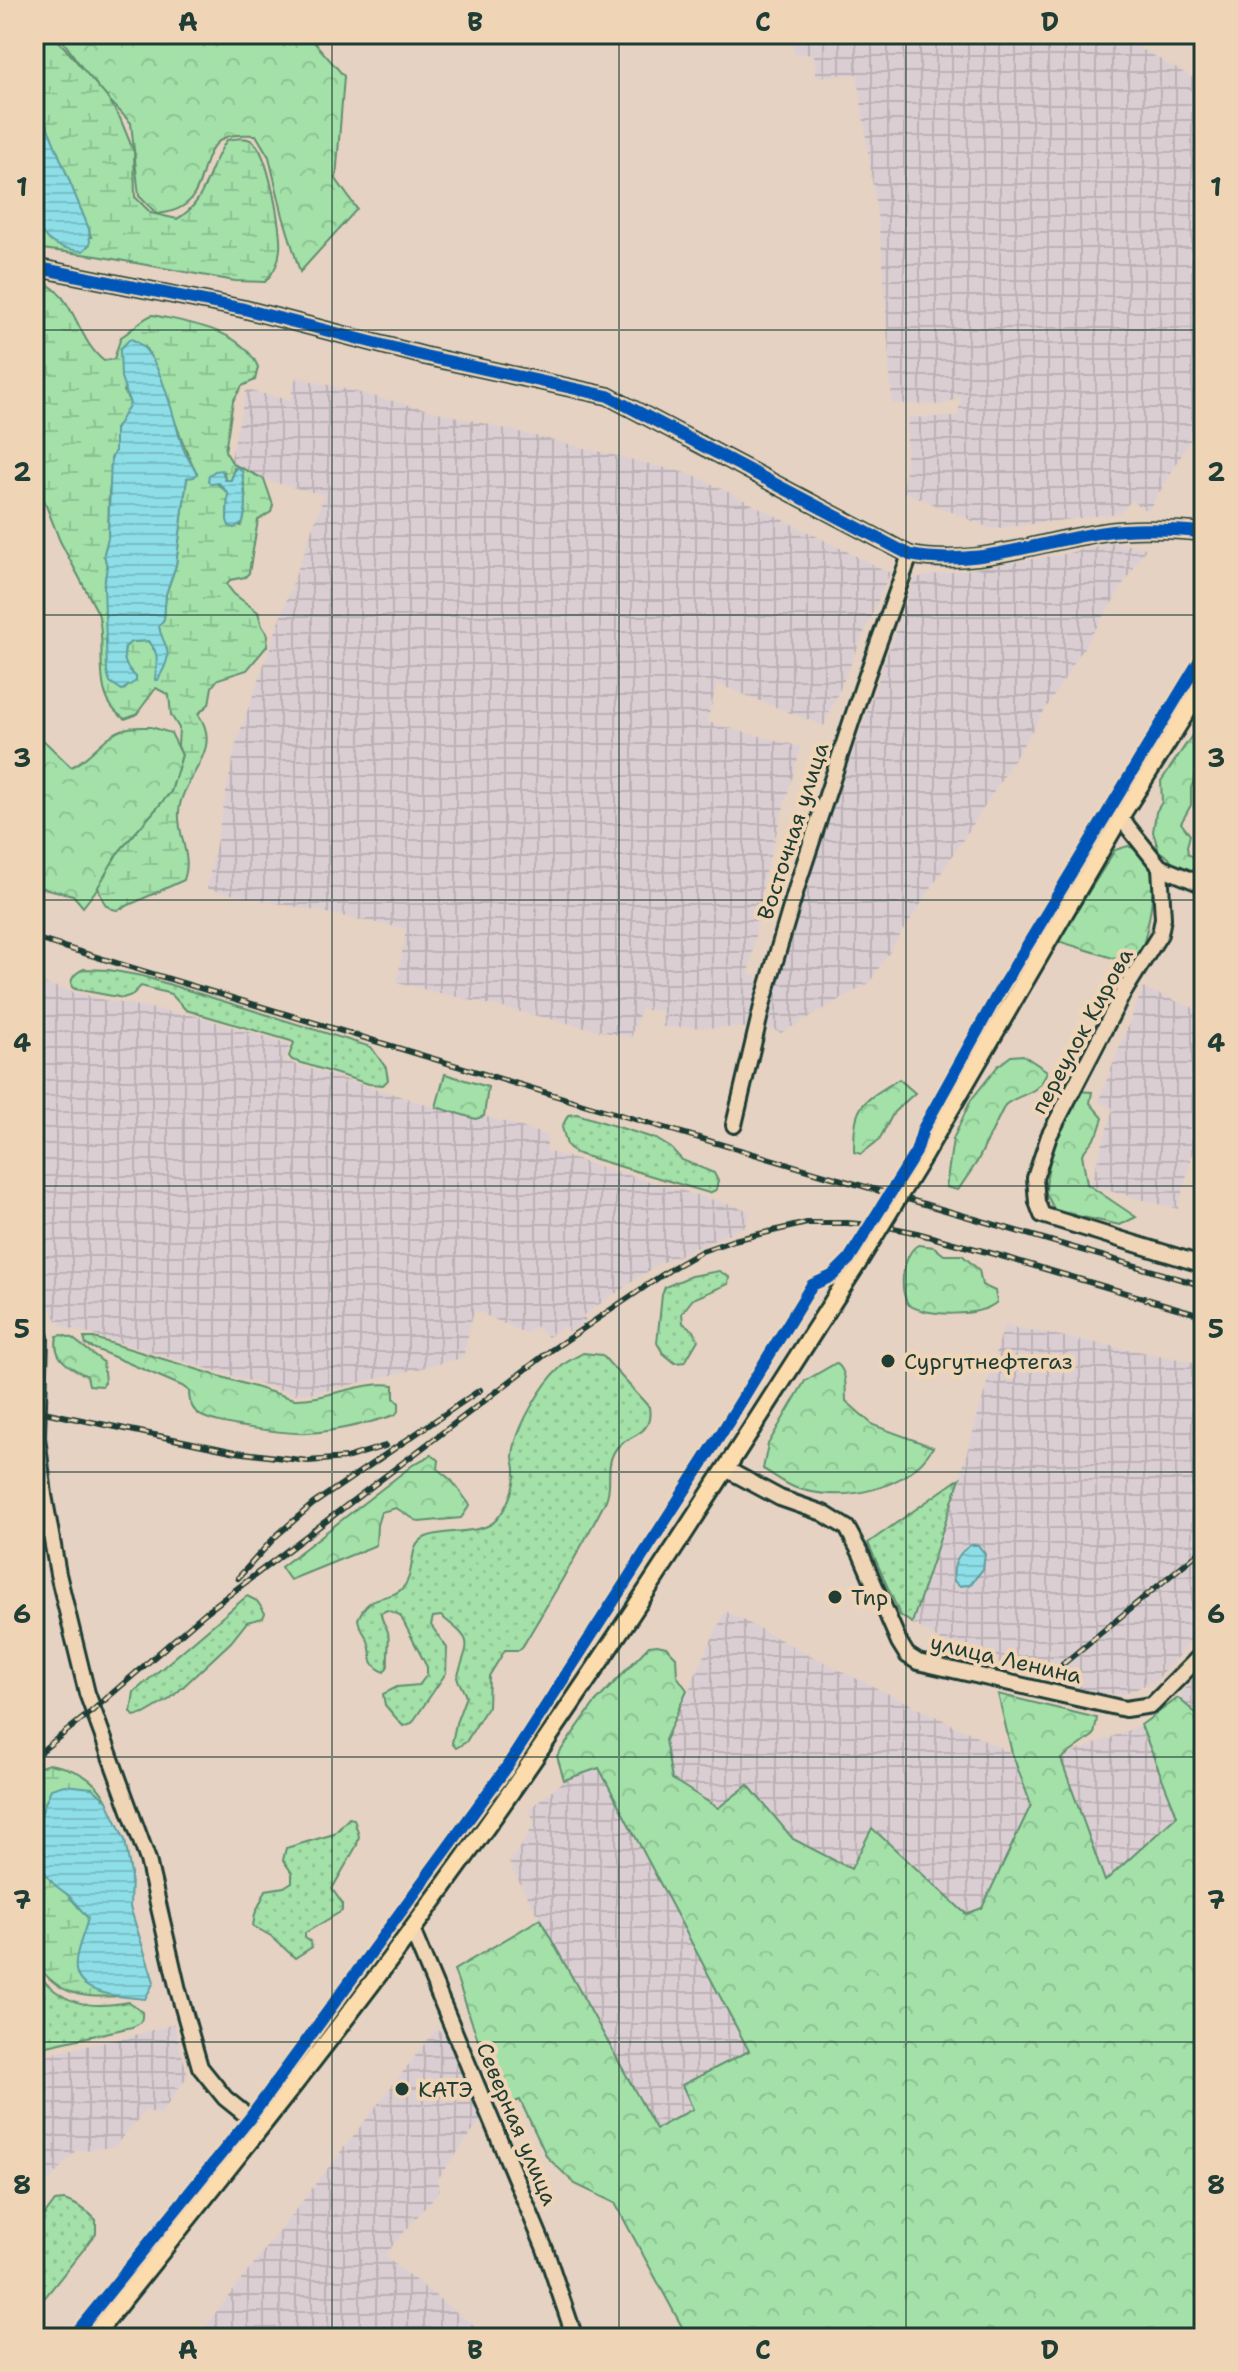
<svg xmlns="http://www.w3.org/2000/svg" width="1238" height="2372" viewBox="0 0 1238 2372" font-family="'Shantell Sans',sans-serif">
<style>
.industrial{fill:url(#industrial-grid)}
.grass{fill:url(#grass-dots);stroke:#618f6e;stroke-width:2}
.forest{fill:url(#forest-crowns);stroke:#618f6e;stroke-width:2}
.wetland{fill:url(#wetland-marsh);stroke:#618f6e;stroke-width:2;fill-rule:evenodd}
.water{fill:url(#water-rules);stroke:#619e9f;stroke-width:2}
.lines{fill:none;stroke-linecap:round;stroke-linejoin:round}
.minor-casing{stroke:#1f3d34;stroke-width:20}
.major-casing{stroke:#1f3d34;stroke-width:22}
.minor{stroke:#efd5b6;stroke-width:14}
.major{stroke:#fcdcac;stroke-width:16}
.rail-casing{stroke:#1f3d34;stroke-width:6}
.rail{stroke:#efd5b6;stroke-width:3;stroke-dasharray:9;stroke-linecap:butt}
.major-bridge-casing{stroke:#1f3d34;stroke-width:22;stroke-linecap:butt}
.major-bridge{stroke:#fcdcac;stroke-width:16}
.cycleway-casing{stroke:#efd5b6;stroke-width:17}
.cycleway{stroke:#0057b8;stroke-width:12}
.grid{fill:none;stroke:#1f3d34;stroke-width:2;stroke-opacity:0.55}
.poi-dot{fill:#1f3d34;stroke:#efd5b6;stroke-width:3}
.labels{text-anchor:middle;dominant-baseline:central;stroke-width:8;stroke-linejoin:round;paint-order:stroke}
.street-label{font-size:22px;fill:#1f3d34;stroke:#efd5b6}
.poi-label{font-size:22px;fill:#1f3d34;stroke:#efd5b6;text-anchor:start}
.neatline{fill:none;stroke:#1f3d34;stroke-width:3}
.grid-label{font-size:26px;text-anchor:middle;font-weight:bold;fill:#1f3d34}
</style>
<defs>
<pattern id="industrial-grid" width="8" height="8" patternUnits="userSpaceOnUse" patternTransform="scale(2)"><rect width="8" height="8" fill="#dbced3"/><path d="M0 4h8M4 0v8" fill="none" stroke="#bcb2b6"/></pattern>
<pattern id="grass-dots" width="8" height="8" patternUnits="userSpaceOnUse" patternTransform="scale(2)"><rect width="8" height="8" fill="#a3e1a9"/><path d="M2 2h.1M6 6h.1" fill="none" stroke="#8cc292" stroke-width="1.8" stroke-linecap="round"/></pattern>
<pattern id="forest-crowns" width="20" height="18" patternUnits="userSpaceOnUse" patternTransform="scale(2)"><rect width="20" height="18" fill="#a3e1a9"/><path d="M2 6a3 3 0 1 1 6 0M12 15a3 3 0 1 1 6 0" fill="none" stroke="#8cc292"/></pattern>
<pattern id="wetland-marsh" width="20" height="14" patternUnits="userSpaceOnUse" patternTransform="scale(2)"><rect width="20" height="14" fill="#a3e1a9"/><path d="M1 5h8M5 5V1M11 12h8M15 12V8" fill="none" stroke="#8cc292"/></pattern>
<pattern id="water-rules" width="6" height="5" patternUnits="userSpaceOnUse" patternTransform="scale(2)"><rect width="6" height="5" fill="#8ddee7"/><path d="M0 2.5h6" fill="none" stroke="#79bfc7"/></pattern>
</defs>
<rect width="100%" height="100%" fill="#e6d2c3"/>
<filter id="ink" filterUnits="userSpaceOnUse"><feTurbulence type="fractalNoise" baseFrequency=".0125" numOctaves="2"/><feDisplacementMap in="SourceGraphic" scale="16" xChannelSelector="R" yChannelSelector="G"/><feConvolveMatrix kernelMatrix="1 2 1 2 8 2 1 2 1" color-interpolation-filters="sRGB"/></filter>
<g filter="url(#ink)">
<g class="industrial">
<polygon points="792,34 1115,34 1204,84 1204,418 1148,511 1131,501 1120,513 992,529 904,492 908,417 957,417 961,400 960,397 943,405 892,404 882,250 857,74 816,77 814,55 794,53"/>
<polygon points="296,377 694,475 890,573 824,726 717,684 707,722 801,747 765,873 749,975 757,975 759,987 749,1028 661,1027 663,1012 641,1009 631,1038 397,983 406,929 207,889 236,743 324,495 228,471 246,390 290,400"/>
<polygon points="1114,542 1146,548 985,806 869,983 781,1033 765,1027 803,893 914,578 1064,554"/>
<polygon points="42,983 104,1000 196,1016 290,1044 285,1061 475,1119 484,1116 547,1135 547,1151 751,1211 746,1226 657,1265 582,1316 586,1320 570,1332 563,1327 548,1337 535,1326 527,1334 474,1310 463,1358 317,1393 295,1394 61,1326 34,1284 34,1043"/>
<polygon points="1143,988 1204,1012 1204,1116 1202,1116 1178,1209 1090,1186 1113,1108 1098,1102"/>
<polygon points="1004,1325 1204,1364 1204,1626 1157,1680 1122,1695 1089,1692 968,1657 912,1623 950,1511"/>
<polygon points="725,1611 843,1672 1012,1753 1031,1805 981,1909 965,1914 872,1828 851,1869 793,1839 748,1785 718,1808 672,1779 665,1740"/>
<polygon points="1204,1663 1204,1720 1178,1698"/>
<polygon points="1141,1725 1177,1816 1104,1882 1061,1758"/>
<polygon points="599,1768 749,2051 683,2085 693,2109 656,2129 509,1863 535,1824 529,1809 564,1780"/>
<polygon points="174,2024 188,2076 161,2114 145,2111 114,2147 75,2151 34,2198 34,2057 124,2038"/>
<polygon points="437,2028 449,2040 482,2119 437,2180 440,2190 384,2256 490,2338 196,2338"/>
</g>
<g class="grass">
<path d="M 84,969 L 109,970 L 142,976 L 371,1047 L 386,1068 L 388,1080 L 383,1085 L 369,1084 L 292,1060 L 289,1056 L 294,1043 L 291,1041 L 186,1010 L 171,994 L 141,986 L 132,995 L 123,998 L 75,989 L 72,987 C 69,978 77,972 84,969 Z"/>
<polygon points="577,1114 656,1139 671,1148 682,1160 714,1173 718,1181 716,1190 709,1193 575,1153 567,1145 562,1127 568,1115"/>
<polygon points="719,1271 729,1277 728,1284 693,1299 682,1313 683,1323 694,1331 698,1340 685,1362 675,1363 663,1353 657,1343 662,1295 665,1287 691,1276"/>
<path d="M 583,1353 L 602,1355 L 649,1407 C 654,1439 624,1433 614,1452 C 605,1468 613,1484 606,1500 C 581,1550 551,1598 523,1646 L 519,1650 L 505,1650 L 489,1676 L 488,1706 L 466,1742 L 456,1748 L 452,1743 L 456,1723 L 466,1696 L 457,1678 C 469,1639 475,1643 441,1616 L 433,1617 L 431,1625 L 447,1648 L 446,1673 L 412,1723 L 403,1726 L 385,1705 L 383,1694 L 397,1687 L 419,1685 L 427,1675 L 427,1667 L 400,1615 L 387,1610 L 381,1613 C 381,1621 386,1625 388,1632 C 390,1642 387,1655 388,1666 L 384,1672 C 368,1664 373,1659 369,1644 C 367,1635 359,1629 358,1619 C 371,1588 392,1604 405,1585 C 416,1570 407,1545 426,1537 C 446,1529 483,1535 496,1520 C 507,1508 516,1486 515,1469 C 515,1467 513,1459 513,1457 C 514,1431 542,1383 562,1366 C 567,1361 576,1357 583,1353 Z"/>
<polygon points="960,1478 912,1623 900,1615 868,1543"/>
<polygon points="247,1596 257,1601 265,1613 263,1618 247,1622 231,1642 170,1699 144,1714 134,1716 131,1712 134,1692"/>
<polygon points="349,1818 354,1819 359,1836 357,1845 332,1889 342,1903 342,1911 305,1933 305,1938 310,1941 312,1947 295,1958 271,1936 253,1926 255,1914 266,1890 284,1887 292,1882 292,1873 283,1860 286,1848 334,1834"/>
<path d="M 34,1969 C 60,2004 87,2010 128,2002 L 142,2012 C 143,2021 140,2024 132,2027 L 34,2049 Z"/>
<path d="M 64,2200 C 77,2204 87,2210 96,2220 L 96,2234 L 34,2311 L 34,2229 L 55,2201 Z"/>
</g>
<g class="forest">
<path d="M 58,34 L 307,34 L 344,76 L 336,179 L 357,209 L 300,272 L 283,216 L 269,157 L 256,135 C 246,135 234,133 224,138 C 191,156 216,209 157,214 L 139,196 L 131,123 L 93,83 Z"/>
<polygon points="1204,718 1204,753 1191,788 1191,805 1181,823 1190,835 1187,846 1188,854 1204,863 1204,877 1175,869 1169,858 1159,851 1153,832 1156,812 1162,802 1161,781"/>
<path d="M 151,727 L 171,733 L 182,755 L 171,792 L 117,854 L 107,876 L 83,907 L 73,895 L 34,886 L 34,731 L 71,767 C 92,758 102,736 124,729 C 132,726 143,727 151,727 Z"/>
<path d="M 1128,846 C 1138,850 1147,854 1151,866 C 1157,890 1146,941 1137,963 L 1132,964 L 1058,941 L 1115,850 Z"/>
<path d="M 1023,1055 L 1047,1071 C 1038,1097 1023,1091 1005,1105 L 977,1162 L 958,1190 L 946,1187 L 953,1139 L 971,1100 L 998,1066 L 1011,1056 Z"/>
<polygon points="445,1074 488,1087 484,1116 476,1119 436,1107"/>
<path d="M 899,1079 L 915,1093 L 894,1112 L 879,1140 L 861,1154 L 854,1152 C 854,1103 860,1104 899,1079 Z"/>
<polygon points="1076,1091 1092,1092 1090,1103 1103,1118 1098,1133 1082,1154 1087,1184 1136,1217 1120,1225 1055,1211 1046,1193 1047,1176 1056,1130"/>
<path d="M 918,1245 L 934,1247 L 944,1255 L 962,1255 L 979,1270 L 982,1285 L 995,1291 L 997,1302 C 980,1317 927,1317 909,1305 C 898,1292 902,1254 918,1245 Z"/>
<path d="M 62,1335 L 72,1338 L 103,1362 L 105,1382 L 102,1386 L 89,1385 L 87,1376 C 69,1367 52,1359 57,1336 Z"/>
<path d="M 84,1338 L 94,1338 L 294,1399 C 327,1400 363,1380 394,1385 L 394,1398 L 399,1403 L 399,1410 L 395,1415 C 366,1424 338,1431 308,1433 C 289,1434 210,1425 197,1413 C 190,1406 189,1399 189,1391 L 182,1386 L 86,1345 Z"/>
<path d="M 836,1363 C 848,1371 845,1388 846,1401 L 873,1425 L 933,1447 C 906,1491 844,1503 796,1488 C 785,1484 774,1475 763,1469 L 768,1444 L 805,1381 Z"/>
<polygon points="431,1455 439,1460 438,1469 452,1481 470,1505 461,1518 419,1522 396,1508 381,1512 377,1525 376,1545 290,1580 281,1567 414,1464"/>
<polygon points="657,1645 666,1647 676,1657 677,1676 687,1690 665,1740 672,1779 718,1808 748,1785 793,1839 851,1869 872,1828 966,1914 982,1908 1031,1805 1012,1753 998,1694 1097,1718 1094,1735 1061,1759 1105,1881 1177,1816 1141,1725 1178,1698 1204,1720 1204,2338 688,2338 615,2203 575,2184 547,2157 520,2100 501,2107 454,1970 540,1919 656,2129 693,2109 682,2085 749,2051 599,1768 564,1780 557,1756 594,1704 649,1646"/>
</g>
<g class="wetland">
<path d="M 34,34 L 53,34 L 106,96 L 120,118 L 134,152 L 135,197 L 151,213 L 177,219 C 208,202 207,167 227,140 C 235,139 245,136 252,141 C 268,149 282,231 280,249 C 279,263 274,273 265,282 L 235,281 L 97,256 L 34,248 L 34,212 L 43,234 L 91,237 L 39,106 L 34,87 Z"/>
<path d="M 34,279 C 75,288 75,339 104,361 L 114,359 L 121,337 C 132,331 144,316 153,315 C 189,323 242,329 258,367 L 255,380 L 242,386 L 233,401 L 225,451 L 233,464 L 264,479 L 273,505 L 271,512 L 258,520 L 249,573 L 245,577 L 230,580 L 227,585 L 234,594 L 258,612 L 262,626 L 268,635 L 267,646 L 247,670 L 218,679 L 212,687 L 209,704 L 198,714 C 225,751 181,777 179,812 C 177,836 193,856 184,880 L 118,910 C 104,910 102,898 98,887 L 117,854 L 171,792 L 182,755 L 178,746 L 179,728 L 171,715 L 169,695 L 156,688 L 136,715 L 125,719 C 89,698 108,646 98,613 L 60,541 L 34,475 ZM 145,347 C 167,388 175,433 197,473 L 187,478 L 176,565 L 166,594 L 164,619 L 159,626 C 160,642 173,658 160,674 L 157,670 L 157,654 L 148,641 L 131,642 L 125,647 C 122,661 125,667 136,677 L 125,689 L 104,586 L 107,567 L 104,554 L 108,538 L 109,493 L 112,470 L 111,459 L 115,451 L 115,429 L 129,410 L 130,403 L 124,391 ZM 234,468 L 242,471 C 245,489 249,510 241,526 L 227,520 L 228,493 L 215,482 L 224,472 L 225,480 L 231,480 Z"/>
<path d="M 49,1764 C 75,1768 95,1778 107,1801 L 92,1788 L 52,1882 L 68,1895 L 88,1918 C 78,1967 57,1986 123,1996 C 82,1998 60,1997 34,1961 L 34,1769 Z"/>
</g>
<g class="water">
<path d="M 34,87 L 39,106 L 89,229 L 90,244 L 83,251 C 70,250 53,247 44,235 C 26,212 34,120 34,87 Z"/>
<path d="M 130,339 C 160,346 173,419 182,445 C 185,455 192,464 197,474 L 194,477 L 187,478 L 176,565 L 166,594 L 164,619 L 159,626 C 160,635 163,638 166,646 C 171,659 163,669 158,680 L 155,680 C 156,664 161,654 148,641 L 131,642 L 125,647 C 122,661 126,667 136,677 L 136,681 L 122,690 L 110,682 L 107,672 L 104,586 L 107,567 L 104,554 L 108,538 L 111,459 L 115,451 L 115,430 L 130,404 L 121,377 L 120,349 Z"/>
<polygon points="236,467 242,471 246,506 243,522 234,528 229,526 227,520 228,493 219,483 211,484 208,481 209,475 215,471 222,470 225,480 231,480"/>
<path d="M 971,1545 L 978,1545 L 985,1554 L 983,1569 L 970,1585 L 959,1586 L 954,1581 C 952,1565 957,1553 971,1545 Z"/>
<path d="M 64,1785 L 92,1788 L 107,1801 L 125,1840 L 131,1874 L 130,1907 L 154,1982 L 145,1999 C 121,1996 71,1996 76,1961 C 77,1947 85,1932 88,1918 C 81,1910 74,1901 67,1894 C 62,1890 56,1887 52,1882 C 27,1853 37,1820 51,1789 Z"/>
</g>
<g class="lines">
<defs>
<g id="minor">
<path d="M 34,267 L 244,309 L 425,356 L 608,396 L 910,555 C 976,568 1040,541 1105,532 C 1137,527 1172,530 1204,532"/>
<polyline points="1120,817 1160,867 1204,885"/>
<polyline points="1160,867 1163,918 1160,934 1122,995 1049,1136 1035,1178 1037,1202 1042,1215 1204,1265"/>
<polyline points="734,1125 763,1002 798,883 863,686 910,555"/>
<polyline points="34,1312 40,1338 37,1437 44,1495 58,1574 87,1693 148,1860 178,1990 200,2067 225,2098 261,2127"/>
<polyline points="726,1469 780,1498 823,1513 847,1528 861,1554 899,1642 907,1655 918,1662 1125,1709 1152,1705 1204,1652"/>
<polyline points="412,1930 545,2249 575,2338"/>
</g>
<g id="major">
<polyline points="923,1156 1120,817 1204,684"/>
<path d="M 92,2338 C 200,2203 309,2069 411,1931 C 570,1716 713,1489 857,1264"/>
</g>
</defs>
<use href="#minor" class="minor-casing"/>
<use href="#major" class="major-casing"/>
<use href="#minor" class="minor"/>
<use href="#major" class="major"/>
<defs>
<g id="rail">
<polyline points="34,938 590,1106 1204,1286"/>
<polyline points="34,1410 236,1452 308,1461 346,1458 385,1446"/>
<polyline points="238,1578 276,1536 313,1504 480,1390"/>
<polyline points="1063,1664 1204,1548"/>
<polyline points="34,1757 92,1711 205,1613 550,1351 674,1267 702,1251 734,1240 807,1223 847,1223 883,1226 913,1232 994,1254 1204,1316"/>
</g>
</defs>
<use href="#rail" class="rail-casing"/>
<use href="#rail" class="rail"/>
<defs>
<polyline id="major-bridge" points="857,1264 923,1156"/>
</defs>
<use href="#major-bridge" class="major-bridge-casing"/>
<use href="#major-bridge" class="major-bridge"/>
<defs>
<g id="cycleway">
<path d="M 34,267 L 244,309 L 425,356 L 608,396 L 910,555 C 976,568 1040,541 1105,532 C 1137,527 1172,530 1204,532"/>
<polyline points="72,2338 250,2118 506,1768 721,1434 812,1285 832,1276 849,1259 916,1152 923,1129 999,992 1204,653"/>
</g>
</defs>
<use href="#cycleway" class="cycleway-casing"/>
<use href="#cycleway" class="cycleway"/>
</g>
</g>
<path class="grid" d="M 332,34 L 332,2338M 619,34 L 619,2338M 906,34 L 906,2338M 34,330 L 1204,330M 34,615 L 1204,615M 34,900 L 1204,900M 34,1186 L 1204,1186M 34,1472 L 1204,1472M 34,1757 L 1204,1757M 34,2042 L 1204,2042"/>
<g class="poi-dot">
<circle cx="888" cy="1361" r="8"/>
<circle cx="835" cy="1597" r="8"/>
<circle cx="402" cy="2089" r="8"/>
</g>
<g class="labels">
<g class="street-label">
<text transform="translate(793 831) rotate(-72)">Восточная улица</text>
<text transform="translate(1082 1031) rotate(-61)">переулок Кирова</text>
<text transform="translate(1006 1659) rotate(13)">улица Ленина</text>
<text transform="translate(517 2124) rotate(67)">Северная улица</text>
</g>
<g class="poi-label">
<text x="904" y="1361">Сургутнефтегаз</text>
<text x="851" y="1597">Tnp</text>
<text x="418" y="2089">КАТЭ</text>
</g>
</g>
<rect width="1238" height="2372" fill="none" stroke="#efd5b6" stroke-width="88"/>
<rect x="44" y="44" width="1150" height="2284" class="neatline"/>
<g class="grid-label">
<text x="188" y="31">A</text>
<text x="475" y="31">B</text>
<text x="763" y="31">C</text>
<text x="1050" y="31">D</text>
<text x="22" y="196">1</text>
<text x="1216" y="196">1</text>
<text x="22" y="481">2</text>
<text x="1216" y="481">2</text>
<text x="22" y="767">3</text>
<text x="1216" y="767">3</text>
<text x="22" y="1052">4</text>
<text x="1216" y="1052">4</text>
<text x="22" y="1338">5</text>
<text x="1216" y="1338">5</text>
<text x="22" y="1623">6</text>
<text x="1216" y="1623">6</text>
<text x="22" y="1909">7</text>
<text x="1216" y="1909">7</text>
<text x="22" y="2194">8</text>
<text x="1216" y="2194">8</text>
<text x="188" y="2359">A</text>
<text x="475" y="2359">B</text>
<text x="763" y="2359">C</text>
<text x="1050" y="2359">D</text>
</g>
</svg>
